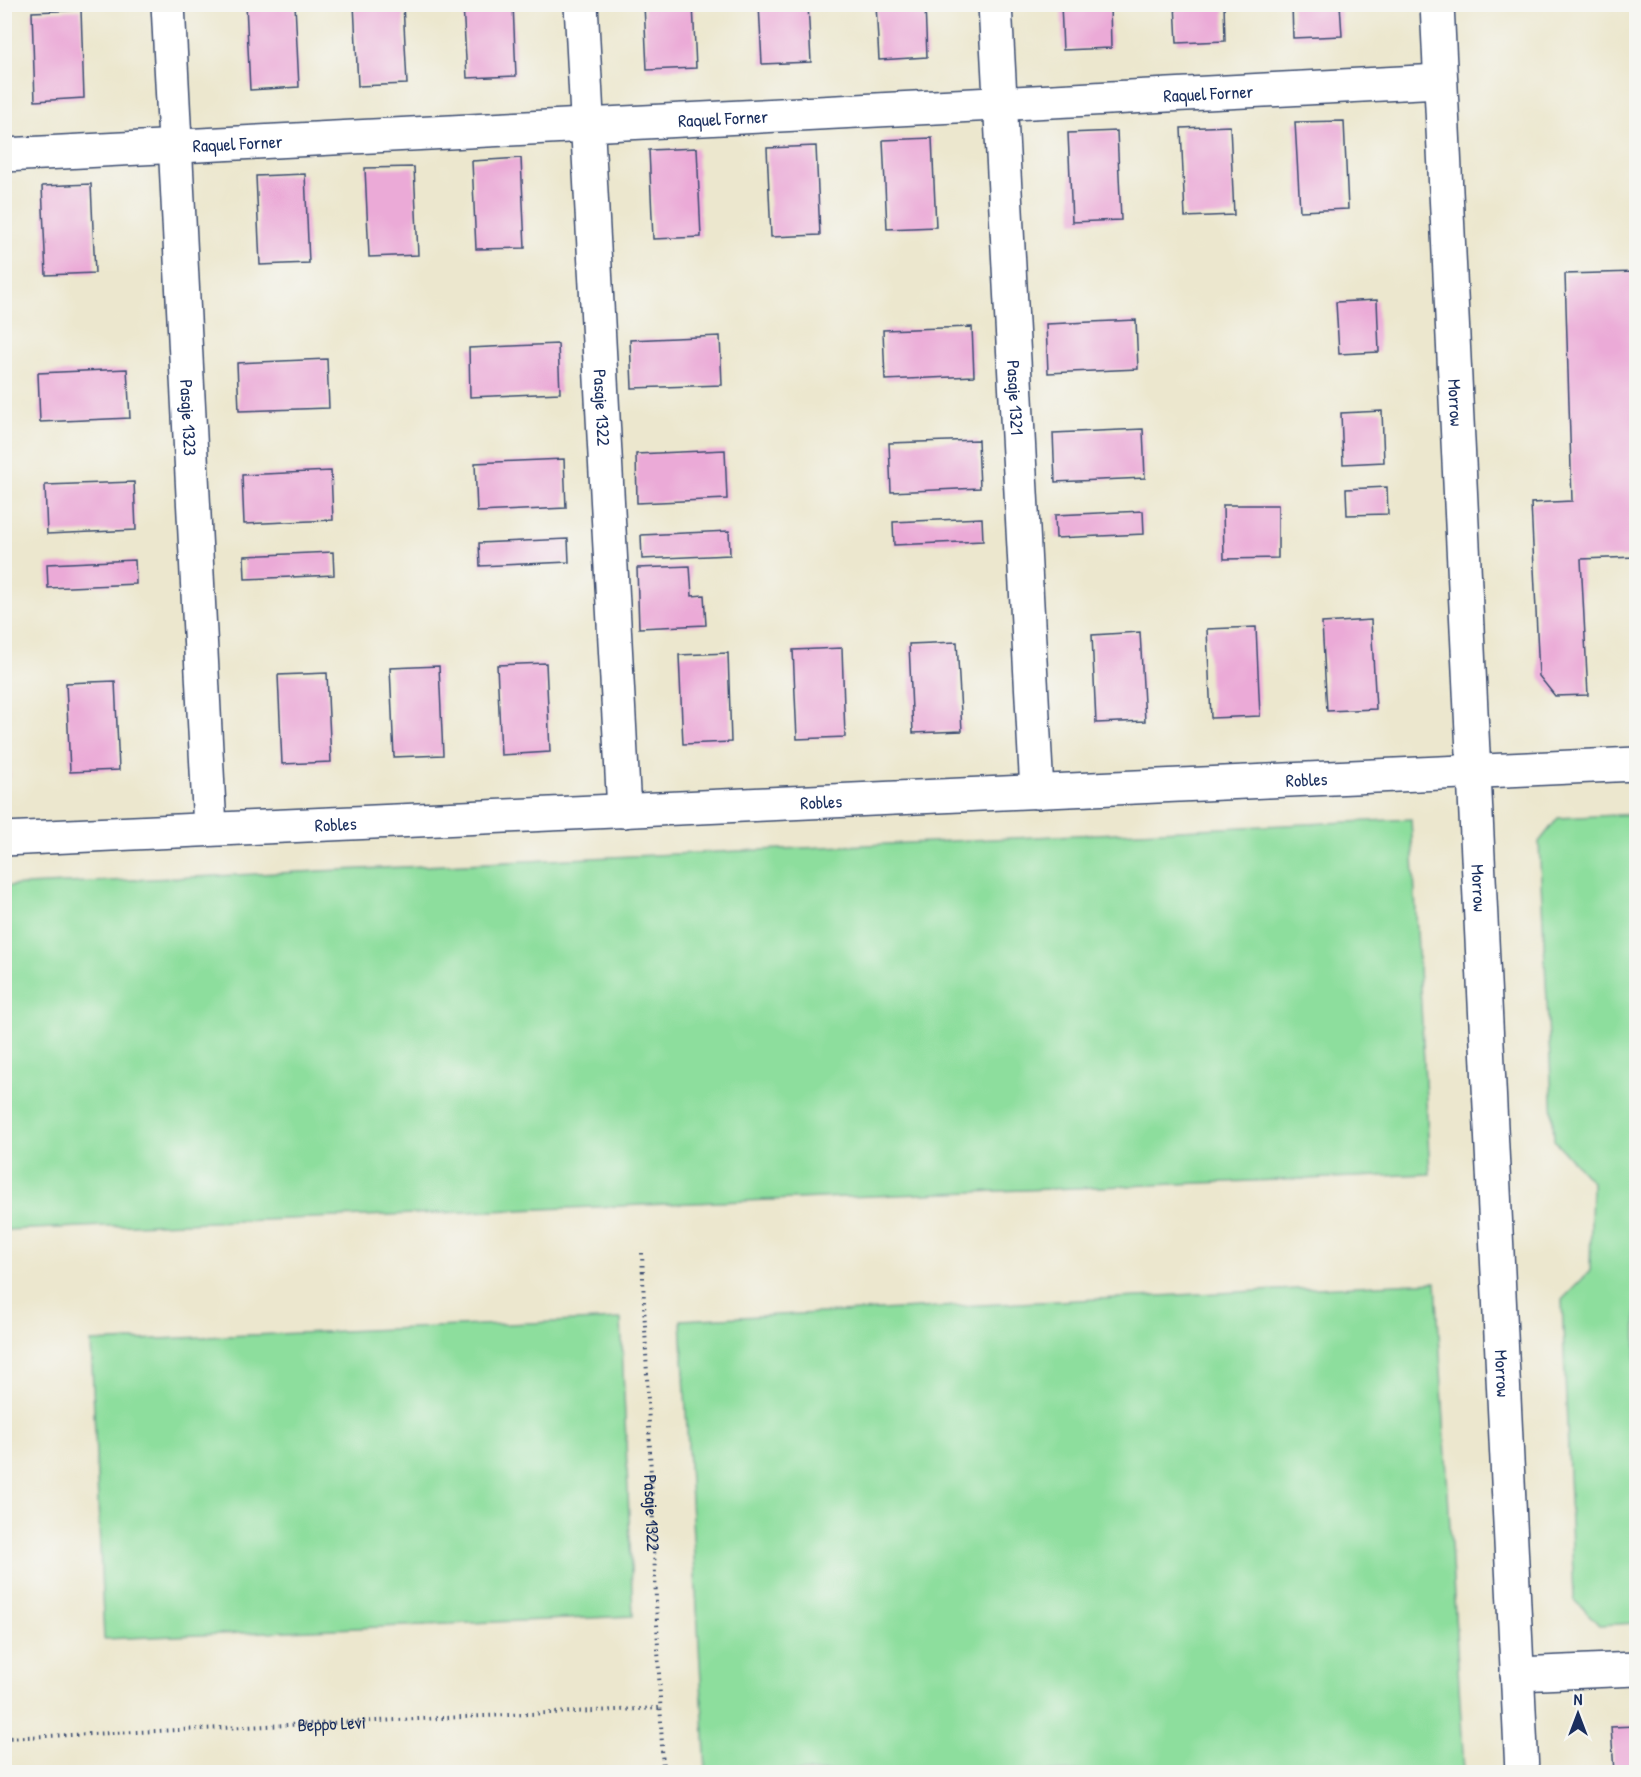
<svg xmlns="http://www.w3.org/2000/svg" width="1641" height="1777" viewBox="0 0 1641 1777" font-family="'Patrick Hand',sans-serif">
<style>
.green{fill:#8dde9d;stroke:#54867e;stroke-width:1.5}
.building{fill:#ebaad7}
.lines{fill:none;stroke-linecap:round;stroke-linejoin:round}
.minor-casing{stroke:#3a4b6f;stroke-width:36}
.tertiary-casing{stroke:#3a4b6f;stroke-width:36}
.path{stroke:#3a4b6f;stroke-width:4;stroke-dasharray:1.5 4.5;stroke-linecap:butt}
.minor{stroke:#fff;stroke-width:33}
.tertiary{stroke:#fff;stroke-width:33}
.labels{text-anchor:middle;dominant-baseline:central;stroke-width:4.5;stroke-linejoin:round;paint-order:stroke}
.street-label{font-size:18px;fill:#1b2f5e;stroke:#f6f6f2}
</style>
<rect width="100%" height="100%" fill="#f6f6f2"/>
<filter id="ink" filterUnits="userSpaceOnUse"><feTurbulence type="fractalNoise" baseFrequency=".0167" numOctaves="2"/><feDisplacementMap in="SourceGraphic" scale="12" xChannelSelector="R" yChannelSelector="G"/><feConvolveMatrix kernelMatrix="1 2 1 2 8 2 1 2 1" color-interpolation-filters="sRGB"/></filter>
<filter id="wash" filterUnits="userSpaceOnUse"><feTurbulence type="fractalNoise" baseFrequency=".008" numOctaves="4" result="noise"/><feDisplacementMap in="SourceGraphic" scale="24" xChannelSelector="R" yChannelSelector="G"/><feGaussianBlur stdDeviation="1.35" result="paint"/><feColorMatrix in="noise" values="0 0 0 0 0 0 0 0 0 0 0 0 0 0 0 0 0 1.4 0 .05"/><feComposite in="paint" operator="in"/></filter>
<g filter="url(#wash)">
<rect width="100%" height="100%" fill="#ece7ce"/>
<g class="green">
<polygon points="1636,814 1636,1623 1599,1625 1574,1599 1562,1300 1590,1271 1592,1182 1554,1140 1539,842 1558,818"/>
<polygon points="1411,819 1430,1174 5,1230 5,886"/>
<polygon points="1436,1282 1464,1772 706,1772 681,1320"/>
<polygon points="621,1319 633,1616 104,1639 91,1342"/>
</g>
<g id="blocks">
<g class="building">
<polygon points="246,4 295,4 299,87 250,90"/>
<polygon points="354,4 403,4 407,84 358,86"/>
<polygon points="463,4 513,4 516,76 467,78"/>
<polygon points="644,4 693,4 696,68 647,70"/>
<polygon points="759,4 808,4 811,62 762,64"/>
<polygon points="876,4 925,4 927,57 879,60"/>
<polygon points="1061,4 1110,4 1111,48 1063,50"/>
<polygon points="1175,4 1224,4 1225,41 1177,43"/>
<polygon points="1292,4 1340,4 1342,36 1293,38"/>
<polygon points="81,10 84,98 35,101 32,12"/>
<polygon points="1344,121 1348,209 1300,211 1295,122"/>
<polygon points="1230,126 1234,215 1185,217 1181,128"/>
<polygon points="1117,131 1121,220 1072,222 1068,133"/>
<polygon points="932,138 936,227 887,229 883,140"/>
<polygon points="816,146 820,235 771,237 767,148"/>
<polygon points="697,148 701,237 653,239 649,150"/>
<polygon points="521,158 525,248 476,249 472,161"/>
<polygon points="414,167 418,255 369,257 365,168"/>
<polygon points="305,174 309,263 260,265 256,176"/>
<polygon points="91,184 95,273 46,275 42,186"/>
<polygon points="1636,272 1636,557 1581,559 1588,695 1555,696 1539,676 1531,503 1572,501 1565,274"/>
<polygon points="1377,300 1379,352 1339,354 1336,302"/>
<polygon points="1136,320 1138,369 1048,373 1046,324"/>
<polygon points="972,327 974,376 885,380 883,330"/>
<polygon points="720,336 722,385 632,388 630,340"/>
<polygon points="558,344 560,393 470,397 469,348"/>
<polygon points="327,359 329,408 239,411 237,363"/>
<polygon points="127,369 130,418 40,422 38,373"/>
<polygon points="1382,411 1384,462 1343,464 1341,413"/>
<polygon points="1143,429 1145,478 1055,482 1053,433"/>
<polygon points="978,440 980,488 891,492 889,443"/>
<polygon points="725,450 727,499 637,503 636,454"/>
<polygon points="564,459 566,508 477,512 475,463"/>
<polygon points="331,471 333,520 244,524 242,475"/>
<polygon points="134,482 136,530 47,534 45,485"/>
<polygon points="1387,487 1388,514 1347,515 1346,489"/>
<polygon points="1223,505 1278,505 1278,558 1224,559"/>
<polygon points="1143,511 1144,534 1056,538 1055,515"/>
<polygon points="982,518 983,541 894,545 893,522"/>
<polygon points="729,531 730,555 642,559 641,535"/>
<polygon points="568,539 569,562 480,566 479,543"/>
<polygon points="333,552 334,575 245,579 244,556"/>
<polygon points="135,560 136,584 48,588 47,564"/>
<polygon points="690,566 692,596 704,595 706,625 639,628 637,568"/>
<polygon points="1371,620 1376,709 1327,711 1322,623"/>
<polygon points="1256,627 1260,716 1211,718 1207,629"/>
<polygon points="1140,632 1145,721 1096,723 1092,635"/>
<polygon points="957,642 962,731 913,733 909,644"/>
<polygon points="842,648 845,737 797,739 793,650"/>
<polygon points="728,653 731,742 683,744 679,655"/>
<polygon points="546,663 550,752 501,755 497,665"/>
<polygon points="439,666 443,755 394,757 390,668"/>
<polygon points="327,673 331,762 282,764 278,675"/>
<polygon points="115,681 119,770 70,772 66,683"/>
<polygon points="4,699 10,778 4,778"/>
<polygon points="1636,1726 1636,1772 1614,1772 1611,1727"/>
</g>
</g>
</g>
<g filter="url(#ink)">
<use href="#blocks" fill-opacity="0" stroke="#3a4b6f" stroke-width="1.5"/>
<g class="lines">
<defs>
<g id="minor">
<path id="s3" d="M 168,4 L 210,829"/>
<path id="s4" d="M 581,4 L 624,811"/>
<path id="s5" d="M 995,4 L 1037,792"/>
<path id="s6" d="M 4,155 L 1440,81"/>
<path id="s7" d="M 4,839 L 1636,764"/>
<polyline points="1517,1674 1636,1669"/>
</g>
<g id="tertiary">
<path id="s8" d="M 1437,4 L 1522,1772"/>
</g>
</defs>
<use href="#minor" class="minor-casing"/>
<use href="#tertiary" class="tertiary-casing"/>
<g class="path">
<path id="s1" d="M 642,1253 L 663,1772"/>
<path id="s2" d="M 4,1738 L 660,1708"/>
</g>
<use href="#minor" class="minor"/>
<use href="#tertiary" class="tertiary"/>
</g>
</g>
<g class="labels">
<g class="street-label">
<text stroke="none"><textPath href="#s6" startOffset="1206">Raquel Forner</textPath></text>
<text stroke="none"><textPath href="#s6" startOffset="720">Raquel Forner</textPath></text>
<text stroke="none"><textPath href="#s6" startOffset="234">Raquel Forner</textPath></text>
<text stroke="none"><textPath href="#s5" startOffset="394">Pasaje 1321</textPath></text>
<text stroke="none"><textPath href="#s8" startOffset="399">Morrow</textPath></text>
<text stroke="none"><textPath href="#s4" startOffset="404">Pasaje 1322</textPath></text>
<text stroke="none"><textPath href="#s3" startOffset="414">Pasaje 1323</textPath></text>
<text stroke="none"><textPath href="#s7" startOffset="1304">Robles</textPath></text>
<text stroke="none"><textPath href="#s7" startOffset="818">Robles</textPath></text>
<text stroke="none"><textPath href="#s7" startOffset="332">Robles</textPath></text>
<text stroke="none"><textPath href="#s8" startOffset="885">Morrow</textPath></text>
<text stroke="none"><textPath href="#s8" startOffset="1371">Morrow</textPath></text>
<text stroke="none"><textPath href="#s1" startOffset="260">Pasaje 1322</textPath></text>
<text stroke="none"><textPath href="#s2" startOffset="328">Beppo Levi</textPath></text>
</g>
</g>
<rect width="1641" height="1777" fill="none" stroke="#f6f6f2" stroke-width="24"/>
<g transform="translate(1578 1714)" stroke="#f6f6f2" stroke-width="4.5" paint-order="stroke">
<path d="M0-4.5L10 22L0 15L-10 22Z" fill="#1b2f5e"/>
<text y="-9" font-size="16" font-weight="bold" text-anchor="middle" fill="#1b2f5e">N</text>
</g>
</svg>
